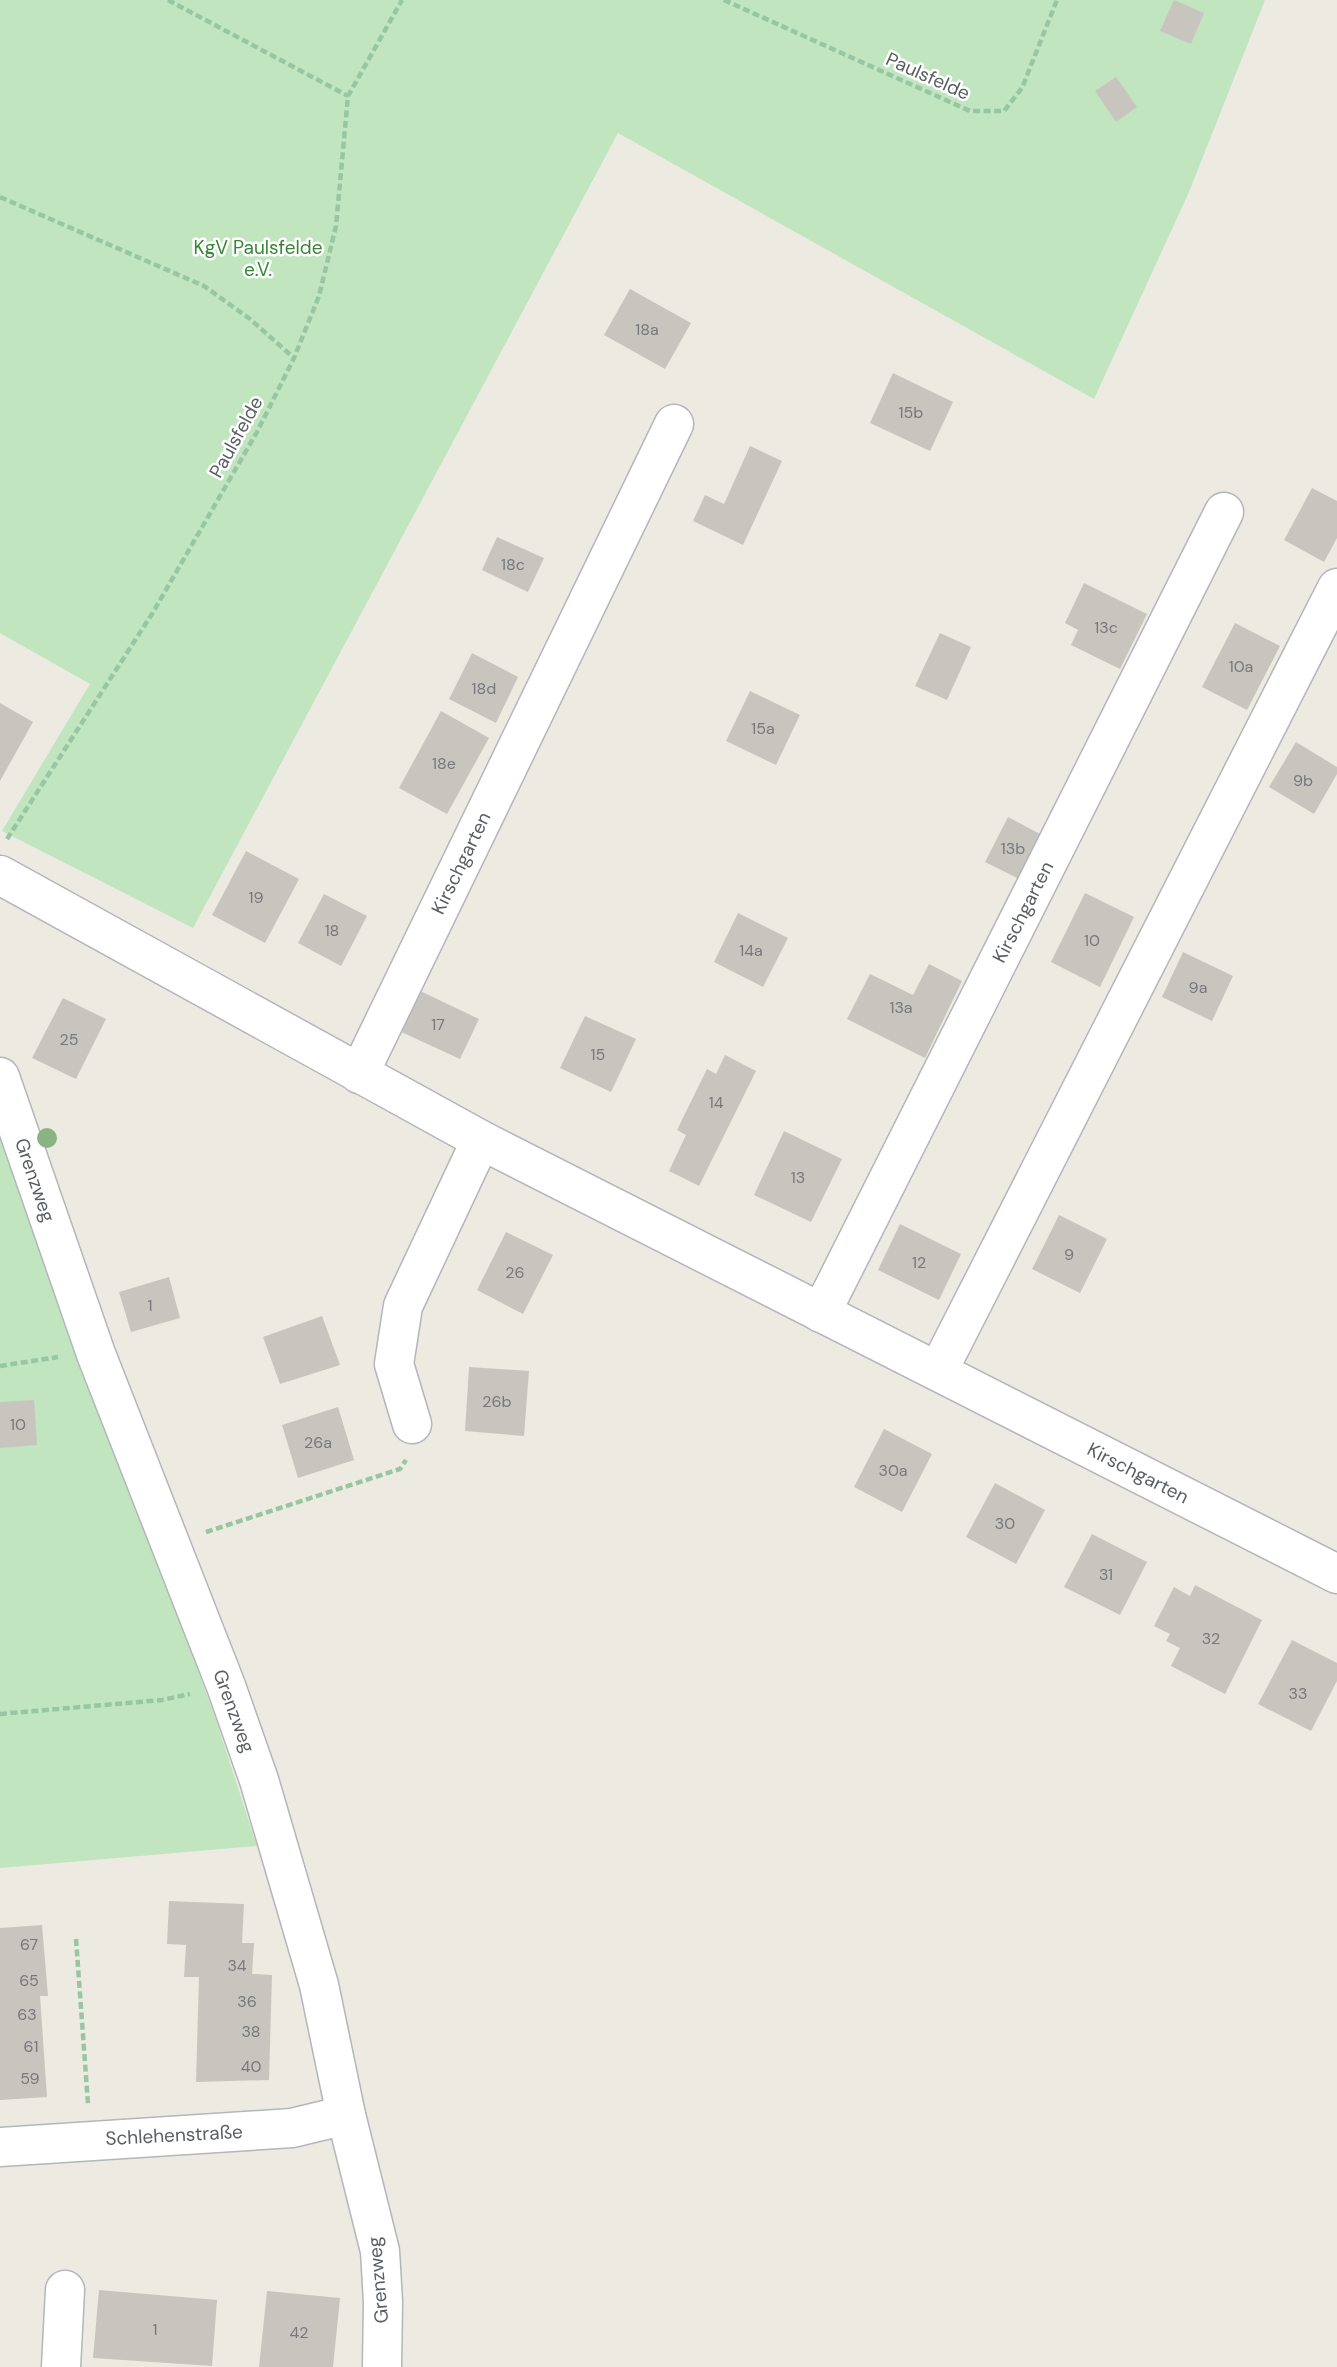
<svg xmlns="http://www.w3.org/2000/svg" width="1337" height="2367" viewBox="0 0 1337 2367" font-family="'DM Sans',sans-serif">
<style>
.green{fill:#c1e5bf}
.building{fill:#c8c5bf}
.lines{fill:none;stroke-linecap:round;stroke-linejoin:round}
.minor-casing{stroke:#b3b6ba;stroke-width:41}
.path{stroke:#98c6a3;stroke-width:4.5;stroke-dasharray:7 3.5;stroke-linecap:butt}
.minor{stroke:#fff;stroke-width:38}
.tree{fill:#89b383}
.labels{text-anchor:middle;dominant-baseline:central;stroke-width:5;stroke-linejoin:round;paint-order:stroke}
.number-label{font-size:16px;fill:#76787a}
.street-label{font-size:19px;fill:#5b5f63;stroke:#fff}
.park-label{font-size:19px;fill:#378636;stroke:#fff}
</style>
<rect width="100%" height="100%" fill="#edeae2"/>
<g class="green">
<polygon points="0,0 1265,0 1189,192 1094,399 618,133 193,928 2,831 90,684 0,633"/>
<polygon points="0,1125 19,1186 214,1714 257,1846 0,1868"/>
</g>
<g class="building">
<polygon points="1174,0 1204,13 1191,44 1160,31"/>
<polygon points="1116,77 1137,107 1116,122 1095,91"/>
<polygon points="630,289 691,323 665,369 604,335"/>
<polygon points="893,373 953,402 930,451 870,423"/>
<polygon points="750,446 782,461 743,545 693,521 705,495 724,504"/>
<polygon points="1312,488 1337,501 1337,538 1324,562 1284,540"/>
<polygon points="497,537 544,558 528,592 482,570"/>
<polygon points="1084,583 1147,614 1120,669 1071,645 1078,630 1065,623"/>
<polygon points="1235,623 1280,646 1247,710 1202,687"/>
<polygon points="940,633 971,647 947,700 915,686"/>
<polygon points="472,653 518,677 496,723 449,699"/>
<polygon points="750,691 800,715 776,765 726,741"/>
<polygon points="0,703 33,722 0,781"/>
<polygon points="441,711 489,738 447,814 399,788"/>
<polygon points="1296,742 1337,767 1337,774 1314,814 1269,787"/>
<polygon points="1008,817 1042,835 1019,879 985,862"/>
<polygon points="246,851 299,879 265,943 212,915"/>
<polygon points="1085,893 1134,917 1100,987 1051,962"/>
<polygon points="324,894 367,916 341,966 298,943"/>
<polygon points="738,913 788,938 763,987 714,962"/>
<polygon points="1183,952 1233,976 1212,1021 1162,997"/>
<polygon points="929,964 962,981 925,1058 847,1019 870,974 913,995"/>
<polygon points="416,989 479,1019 460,1059 397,1030"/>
<polygon points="63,998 106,1019 76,1079 32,1058"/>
<polygon points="585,1016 636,1039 611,1092 560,1068"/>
<polygon points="725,1055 756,1071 699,1186 669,1171 686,1135 677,1130 707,1069 716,1074"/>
<polygon points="784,1131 842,1159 811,1222 754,1195"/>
<polygon points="1059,1215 1107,1239 1080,1293 1032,1269"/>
<polygon points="900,1224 961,1254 939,1300 878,1270"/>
<polygon points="506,1232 553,1255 523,1314 477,1290"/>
<polygon points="169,1277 180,1318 131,1332 119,1292"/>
<polygon points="322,1316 340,1365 280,1384 263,1337"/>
<polygon points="469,1367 529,1371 524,1436 465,1431"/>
<polygon points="34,1400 37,1445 0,1448 0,1402"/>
<polygon points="338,1407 354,1460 298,1478 282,1425"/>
<polygon points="884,1429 932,1454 902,1512 854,1487"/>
<polygon points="995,1483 1045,1510 1016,1564 966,1537"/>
<polygon points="1092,1534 1147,1562 1120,1615 1064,1587"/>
<polygon points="1195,1585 1262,1620 1225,1694 1171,1666 1180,1648 1166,1641 1170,1634 1154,1626 1174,1587 1190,1596"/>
<polygon points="1292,1640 1337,1663 1337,1681 1311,1731 1258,1704"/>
<polygon points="169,1901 244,1904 242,1943 254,1943 252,1974 272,1975 269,2080 196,2082 199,1977 184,1977 186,1945 167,1944"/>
<polygon points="42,1925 48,1996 40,1996 47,2097 0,2100 0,1928"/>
<polygon points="99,2290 217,2300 212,2366 93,2358"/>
<polygon points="267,2291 340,2298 333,2367 259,2367"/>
</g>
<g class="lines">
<defs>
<g id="minor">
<polyline points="0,875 481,1140 1337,1574"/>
<polyline points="359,1074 674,424"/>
<polyline points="0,1077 96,1354 226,1686 259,1780 319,1985 346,2115 380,2251 383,2302 382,2367"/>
<polyline points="821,1313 1224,512"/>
<polyline points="938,1371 1337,588"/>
<polyline points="412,1424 394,1364 403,1306 481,1140"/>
<polyline points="0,2147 292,2128 346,2115"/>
<polyline points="61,2367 65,2290"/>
</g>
</defs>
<use href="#minor" class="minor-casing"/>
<g class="path">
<polyline points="168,0 348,96"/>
<polyline points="724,0 970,111 1004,111 1022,88 1057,0"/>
<polyline points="0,197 204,286 250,319 294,358"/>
<polyline points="7,839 152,614 257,432 294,358 319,296 336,226 348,96 402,0"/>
<polyline points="0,1366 58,1357"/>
<polyline points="206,1532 400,1469 406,1460"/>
<polyline points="0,1714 162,1700 190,1694"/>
<polyline points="76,1939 88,2104"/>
</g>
<use href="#minor" class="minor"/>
</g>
<circle class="tree" cx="47" cy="1138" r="10"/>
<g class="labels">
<g class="number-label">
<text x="647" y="329">18a</text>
<text x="911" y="412">15b</text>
<text x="513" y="564">18c</text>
<text x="1106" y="627">13c</text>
<text x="1241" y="666">10a</text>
<text x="484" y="688">18d</text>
<text x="763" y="728">15a</text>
<text x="444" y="763">18e</text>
<text x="1303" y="780">9b</text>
<text x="1013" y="848">13b</text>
<text x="256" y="897">19</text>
<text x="332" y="930">18</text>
<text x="1092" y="940">10</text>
<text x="751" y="950">14a</text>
<text x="1198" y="987">9a</text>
<text x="901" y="1007">13a</text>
<text x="438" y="1024">17</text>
<text x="69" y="1039">25</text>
<text x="598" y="1054">15</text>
<text x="716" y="1102">14</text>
<text x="798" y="1177">13</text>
<text x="1069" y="1254">9</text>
<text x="919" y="1262">12</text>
<text x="515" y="1272">26</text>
<text x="150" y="1305">1</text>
<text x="497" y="1401">26b</text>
<text x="18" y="1424">10</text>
<text x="318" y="1442">26a</text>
<text x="893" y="1470">30a</text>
<text x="1005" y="1523">30</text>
<text x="1106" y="1574">31</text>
<text x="1211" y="1638">32</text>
<text x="1298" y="1693">33</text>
<text x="29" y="1944">67</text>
<text x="237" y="1965">34</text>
<text x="29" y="1980">65</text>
<text x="247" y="2001">36</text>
<text x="27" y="2014">63</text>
<text x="251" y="2031">38</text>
<text x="31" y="2046">61</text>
<text x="251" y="2066">40</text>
<text x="30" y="2078">59</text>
<text x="155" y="2329">1</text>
<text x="299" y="2332">42</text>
</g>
<g class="street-label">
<text transform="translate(928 76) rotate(24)">Paulsfelde</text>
<text transform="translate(236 437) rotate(-61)">Paulsfelde</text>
<text transform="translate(461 863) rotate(-64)">Kirschgarten</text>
<text transform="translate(1023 912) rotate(-63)">Kirschgarten</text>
<text transform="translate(35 1180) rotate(71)">Grenzweg</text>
<text transform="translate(1138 1473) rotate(27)">Kirschgarten</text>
<text transform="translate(234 1711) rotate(70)">Grenzweg</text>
<text transform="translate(174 2135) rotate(-3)">Schlehenstraße</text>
<text transform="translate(378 2280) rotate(-95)">Grenzweg</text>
</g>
<g class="park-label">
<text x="258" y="247">KgV Paulsfelde<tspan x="258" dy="22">e.V.</tspan></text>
</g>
</g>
</svg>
